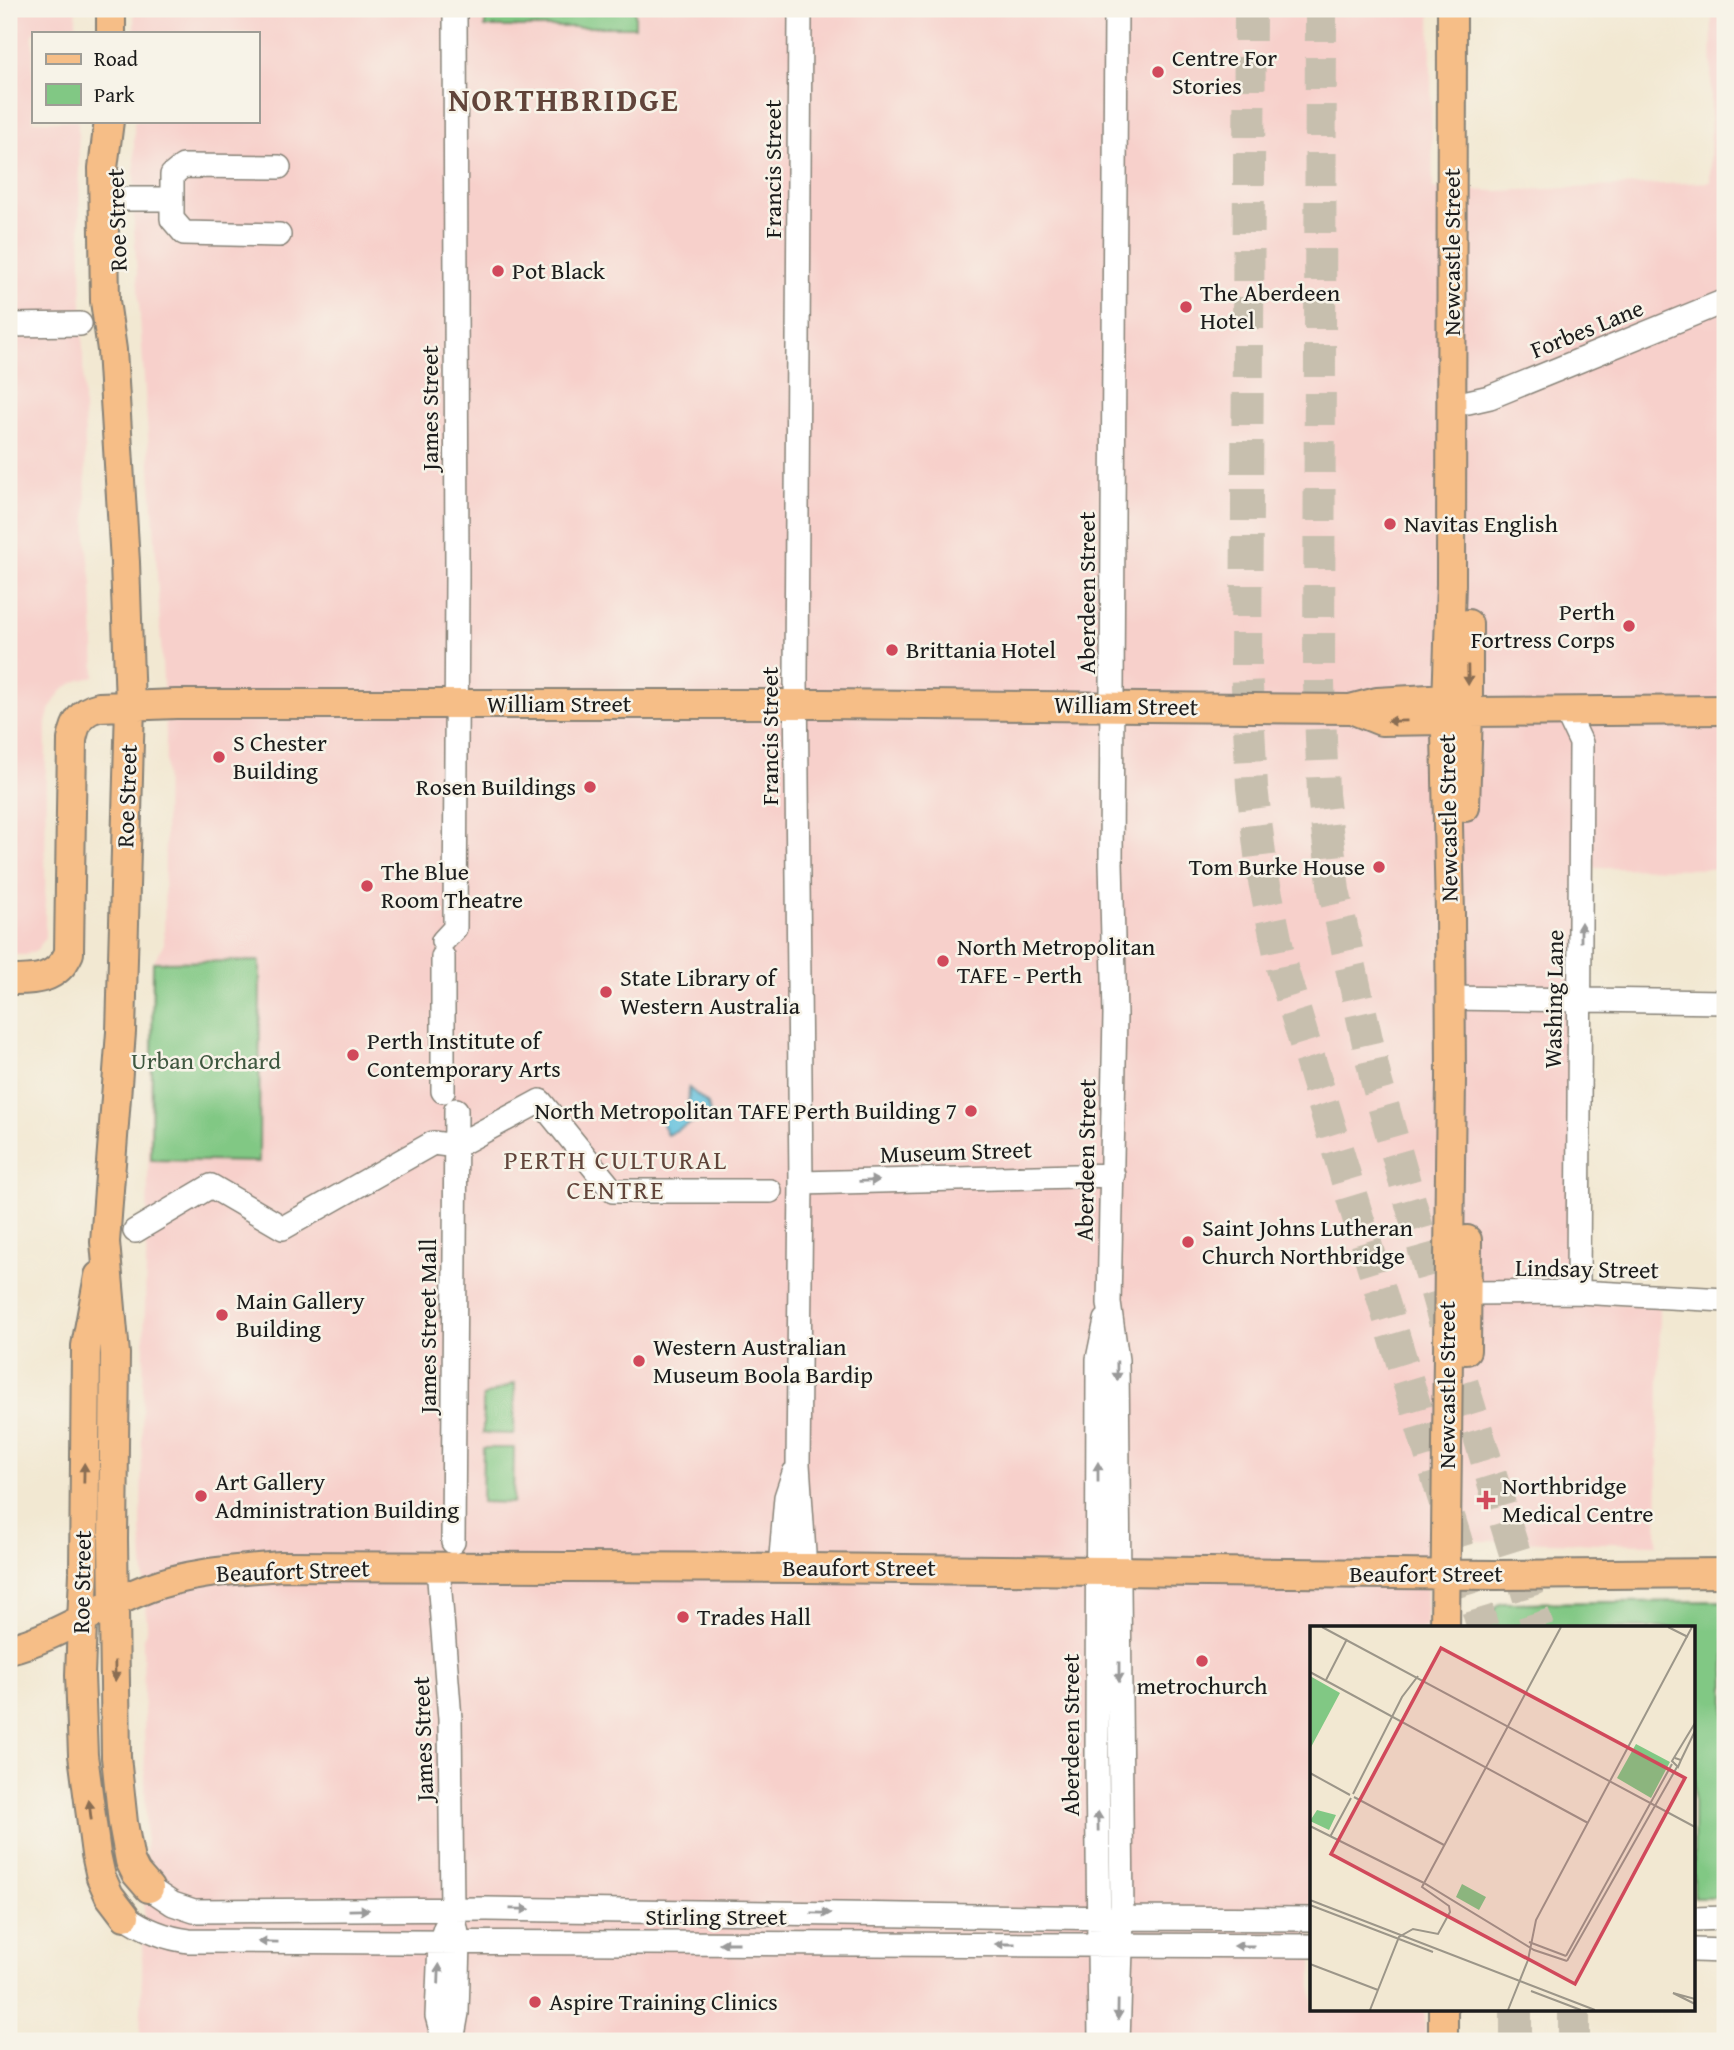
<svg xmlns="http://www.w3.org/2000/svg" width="1734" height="2050" font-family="'Gentium Book Plus',serif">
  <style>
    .built { fill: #f7d0cb }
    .green { fill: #81c884; stroke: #4e7250; stroke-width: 2 }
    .water { fill: #5fbfdd; stroke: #3e6e7c; stroke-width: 2 }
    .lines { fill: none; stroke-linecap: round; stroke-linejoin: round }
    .highway-tunnel { stroke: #c7bfae; stroke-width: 32; stroke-dasharray: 32 16; stroke-linecap: butt }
    .minor-casing { stroke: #878277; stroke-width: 26 }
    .major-casing { stroke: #878277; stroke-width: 32 }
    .minor { stroke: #fff; stroke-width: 23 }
    .major { stroke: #f6be87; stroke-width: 28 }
    .oneway { fill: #896d52 }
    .oneway2 { fill: #999 }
    .poi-dot { fill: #d1495b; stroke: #f7f3e8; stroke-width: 2.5 }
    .labels { text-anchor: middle; stroke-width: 5; stroke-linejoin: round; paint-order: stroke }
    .poi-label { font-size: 24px; fill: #1c1c1c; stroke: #f7f3e8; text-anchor: start }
    .street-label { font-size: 24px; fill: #1c1c1c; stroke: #f7f3e8 }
    .park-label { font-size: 24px; fill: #3f5840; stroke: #f7f3e8 }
    .neighbourhood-label { font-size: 26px; letter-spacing: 2px; fill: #61443a; stroke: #f7f3e8 }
    .district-label { font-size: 32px; font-weight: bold; letter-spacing: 2px; fill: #61443a; stroke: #f7f3e8 }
    .inset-road { fill: none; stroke: #9c9689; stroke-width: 2 }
    .view { fill: #d1495b; fill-opacity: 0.15; stroke: #d1495b; stroke-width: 3.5 }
    .inset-edge { fill: none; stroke: #1c1c1c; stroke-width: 3.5 }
  </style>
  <rect width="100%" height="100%" fill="#f7f3e8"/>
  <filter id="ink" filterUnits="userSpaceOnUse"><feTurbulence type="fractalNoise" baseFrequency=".0143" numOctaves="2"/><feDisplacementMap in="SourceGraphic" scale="14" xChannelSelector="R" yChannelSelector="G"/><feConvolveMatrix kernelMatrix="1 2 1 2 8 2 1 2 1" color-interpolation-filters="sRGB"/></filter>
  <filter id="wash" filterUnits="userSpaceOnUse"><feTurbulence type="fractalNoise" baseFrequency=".00686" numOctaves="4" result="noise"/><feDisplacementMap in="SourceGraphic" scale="28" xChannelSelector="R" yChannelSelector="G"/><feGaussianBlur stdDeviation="1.57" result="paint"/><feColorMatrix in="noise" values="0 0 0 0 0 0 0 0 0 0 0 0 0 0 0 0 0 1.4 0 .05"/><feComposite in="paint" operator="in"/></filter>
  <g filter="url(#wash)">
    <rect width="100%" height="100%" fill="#f2e8d2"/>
    <path class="built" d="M9,9h67v24h-43v88h45l9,421 5,43 3,92 -15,3 -14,7 -6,6 -10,15 -4,15 -1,215 -7,11 -12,6h-17z
      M134,9h1296l3,180 65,2 212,-9 2,-173h13v860l-143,-1 -4,435 82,1 -3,240 -230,-4v88h-115v382h113v31h-1285l6,-195 -3,-205 4,-15 -6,-97 1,-99 11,-468 11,-18 2,-209 -10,-180 -22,-326v-108h123v-88h-123z"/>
    <path class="green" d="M485,9h150v18h-150z
      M260,961l-1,201 -108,-2 2,-198z
      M515,1383l-1,51 -31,-1v-36z
      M483,1448h31l-1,55 -31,-1z
      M1725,1601v297h-31v-270h-205l4,-16 4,-7 5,-2z"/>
    <path class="water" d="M689,1088l19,16 2,10 -43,21 -5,-11v-12h26z"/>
  </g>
  <g filter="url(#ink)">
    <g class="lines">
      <path class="highway-tunnel" d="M1250,9l-4,657 6,121 10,84 20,97 201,660
        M1321,9l-2,674 4,111 11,97 42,189 75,266 87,282
        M1516,2010v31
        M1574,2010v31"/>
      <defs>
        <path id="minor" d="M800,9l-4,669 5,505 -3,281 7,104
          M1116,9l-5,853 4,153 -6,288 8,57 5,558 -4,123
          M118,199h54
          M279,235l-95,-2 -12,-14v-44l11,-9 96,1
          M9,325l71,-1
          M1468,402l22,-5 235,-96
          M1566,711l15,32 -3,549
          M443,941l12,-13 2,-352 -2,-567
          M1450,998l275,4
          M443,1091v-134
          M801,1183l312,-8
          M135,1231l76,-45 72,42 150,-85 23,3 84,-45 73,90h157
          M1452,1291l15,2 111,-1 147,8
          M453,1542l3,-432
          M438,1567l12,152 2,190 7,34 -2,70 -5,28
          M780,1568l6,-71 8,-24
          M149,1888l24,16 21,7 293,-2 635,9 190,1
          M125,1916c20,14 40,22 64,25l1123,5
          M1694,1919l31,-1
          M1694,1950l31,1
          M444,2041l-7,-25 3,-73 5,-15
          M1100,2041l-3,-285 1,-397 8,-39"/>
        <path id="major" d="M111,33v-24
          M109,121l-6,47 2,133 7,49 13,212 5,143 -9,327 -16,210 10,112 -2,185 3,218 7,66 7,38 6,12 13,15
          M1356,711l25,10 65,-1 22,-8 257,-2
          M1465,807l3,-95v-88
          M9,980c26,0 48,0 60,-27l3,-213c3,-17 9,-29 27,-33l77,-3h649l525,5 27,-7 70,-4 21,14
          M99,1276l-13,70 -2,226 -4,103 3,80 13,99 5,23 8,18 16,21
          M1466,1350l1,-110
          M1445,1628l6,-551 -1,-163 -4,-181 5,-149 1,-575
          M9,1649c49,-12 91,-43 139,-61 42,-16 88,-18 133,-22l524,2 690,7 230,-2
          M1443,2010v31"/>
      </defs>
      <use href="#minor" class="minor-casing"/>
      <use href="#major" class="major-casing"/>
      <use href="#minor" class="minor"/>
      <use href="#major" class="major"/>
    </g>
    <defs><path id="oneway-solid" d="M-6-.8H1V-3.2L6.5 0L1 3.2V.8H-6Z" transform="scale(1.75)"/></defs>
    <g class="oneway">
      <use href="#oneway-solid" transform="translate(1468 675) rotate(89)"/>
      <use href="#oneway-solid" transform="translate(1397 721) rotate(179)"/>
      <use href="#oneway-solid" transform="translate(84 1473) rotate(-89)"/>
      <use href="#oneway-solid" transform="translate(115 1671) rotate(89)"/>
      <use href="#oneway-solid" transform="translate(90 1810) rotate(-97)"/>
    </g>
    <g class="oneway2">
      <use href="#oneway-solid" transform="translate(1581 932) rotate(-90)"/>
      <use href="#oneway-solid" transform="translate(869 1181) rotate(-2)"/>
      <use href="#oneway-solid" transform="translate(1117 1371) rotate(89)"/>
      <use href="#oneway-solid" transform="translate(1098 1472) rotate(-90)"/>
      <use href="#oneway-solid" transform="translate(1119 1672) rotate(90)"/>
      <use href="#oneway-solid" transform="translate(1098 1821) rotate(-91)"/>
      <use href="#oneway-solid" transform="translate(520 1909) rotate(1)"/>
      <use href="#oneway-solid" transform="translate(359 1910) rotate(-1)"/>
      <use href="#oneway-solid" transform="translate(821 1913) rotate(1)"/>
      <use href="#oneway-solid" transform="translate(268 1942) rotate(-179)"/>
      <use href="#oneway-solid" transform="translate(729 1943) rotate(-180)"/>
      <use href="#oneway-solid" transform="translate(1005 1944) rotate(-180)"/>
      <use href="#oneway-solid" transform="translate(1244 1946) rotate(-180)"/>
      <use href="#oneway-solid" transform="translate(439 1974) rotate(-88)"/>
      <use href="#oneway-solid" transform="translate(1118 2010) rotate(91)"/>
    </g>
  </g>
  <g class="poi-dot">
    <circle cx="1158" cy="72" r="7"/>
    <circle cx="498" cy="271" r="7"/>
    <circle cx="1186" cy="307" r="7"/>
    <circle cx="1390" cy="524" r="7"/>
    <circle cx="1629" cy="626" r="7"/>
    <circle cx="892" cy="650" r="7"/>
    <circle cx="219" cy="757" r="7"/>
    <circle cx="590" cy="787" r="7"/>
    <circle cx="1379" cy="867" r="7"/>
    <circle cx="367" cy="886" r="7"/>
    <circle cx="943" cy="961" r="7"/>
    <circle cx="606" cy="992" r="7"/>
    <circle cx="353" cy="1055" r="7"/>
    <circle cx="971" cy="1111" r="7"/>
    <circle cx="1188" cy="1242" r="7"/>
    <circle cx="222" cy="1315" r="7"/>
    <circle cx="639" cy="1361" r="7"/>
    <circle cx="201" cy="1496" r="7"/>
    <path d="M1482.5 1489.5h7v7h7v7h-7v7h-7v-7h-7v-7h7z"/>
    <circle cx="683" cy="1617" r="7"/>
    <circle cx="1202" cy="1661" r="7"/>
    <circle cx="535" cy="2002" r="7"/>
  </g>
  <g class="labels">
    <g class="poi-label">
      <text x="1172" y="66">Centre For<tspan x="1172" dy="28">Stories</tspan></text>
      <text x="512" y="279">Pot Black</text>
      <text x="1200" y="301">The Aberdeen<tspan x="1200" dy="28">Hotel</tspan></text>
      <text x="1404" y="532">Navitas English</text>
      <text x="1615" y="620" text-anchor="end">Perth<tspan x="1615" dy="28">Fortress Corps</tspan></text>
      <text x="906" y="658">Brittania Hotel</text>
      <text x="233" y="751">S Chester<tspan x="233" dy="28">Building</tspan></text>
      <text x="576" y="795" text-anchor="end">Rosen Buildings</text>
      <text x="1365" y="875" text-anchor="end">Tom Burke House</text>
      <text x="381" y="880">The Blue<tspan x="381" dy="28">Room Theatre</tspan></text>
      <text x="957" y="955">North Metropolitan<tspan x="957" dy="28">TAFE - Perth</tspan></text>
      <text x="620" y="986">State Library of<tspan x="620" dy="28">Western Australia</tspan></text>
      <text x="367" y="1049">Perth Institute of<tspan x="367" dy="28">Contemporary Arts</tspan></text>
      <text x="957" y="1119" text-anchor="end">North Metropolitan TAFE Perth Building 7</text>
      <text x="1202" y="1236">Saint Johns Lutheran<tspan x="1202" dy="28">Church Northbridge</tspan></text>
      <text x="236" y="1309">Main Gallery<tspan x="236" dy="28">Building</tspan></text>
      <text x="653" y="1355">Western Australian<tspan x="653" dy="28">Museum Boola Bardip</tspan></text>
      <text x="215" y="1490">Art Gallery<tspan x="215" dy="28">Administration Building</tspan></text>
      <text x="1502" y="1494">Northbridge<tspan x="1502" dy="28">Medical Centre</tspan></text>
      <text x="697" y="1625">Trades Hall</text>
      <text x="1202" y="1694" text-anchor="middle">metrochurch</text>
      <text x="549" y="2010">Aspire Training Clinics</text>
    </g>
    <g class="street-label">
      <text transform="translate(773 169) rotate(-90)" y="8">Francis Street</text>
      <text transform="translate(117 220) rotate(-92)" y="8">Roe Street</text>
      <text transform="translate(1452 252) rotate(-90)" y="8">Newcastle Street</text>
      <text transform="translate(1587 329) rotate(-22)" y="8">Forbes Lane</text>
      <text transform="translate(430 408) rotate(-90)" y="8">James Street</text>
      <text transform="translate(1087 593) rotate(-90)" y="8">Aberdeen Street</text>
      <text x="559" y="712">William Street</text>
      <text transform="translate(1126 706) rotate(1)" y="8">William Street</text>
      <text transform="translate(770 736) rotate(-90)" y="8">Francis Street</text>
      <text transform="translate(127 796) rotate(-88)" y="8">Roe Street</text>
      <text transform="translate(1448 818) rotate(-91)" y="8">Newcastle Street</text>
      <text transform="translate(1554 999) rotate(-89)" y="8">Washing Lane</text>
      <text transform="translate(956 1152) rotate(-2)" y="8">Museum Street</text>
      <text transform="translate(1086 1160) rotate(-89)" y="8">Aberdeen Street</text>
      <text transform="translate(1587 1269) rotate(1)" y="8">Lindsay Street</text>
      <text transform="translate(428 1326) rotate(-90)" y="8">James Street Mall</text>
      <text transform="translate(1447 1385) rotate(-90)" y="8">Newcastle Street</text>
      <text x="859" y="1576">Beaufort Street</text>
      <text transform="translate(293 1571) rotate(-2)" y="8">Beaufort Street</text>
      <text x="1426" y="1582">Beaufort Street</text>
      <text transform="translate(82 1582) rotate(-89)" y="8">Roe Street</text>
      <text transform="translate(1071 1735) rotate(-90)" y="8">Aberdeen Street</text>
      <text transform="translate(423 1739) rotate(-92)" y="8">James Street</text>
      <text x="716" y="1925">Stirling Street</text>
    </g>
    <g class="park-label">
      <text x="206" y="1069">Urban Orchard</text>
    </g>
    <g class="neighbourhood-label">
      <text x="616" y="1169">PERTH CULTURAL<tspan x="616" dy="30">CENTRE</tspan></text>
    </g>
    <g class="district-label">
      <text x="564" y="111">NORTHBRIDGE</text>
    </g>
  </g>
  <g transform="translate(1310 1626)">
    <rect width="385" height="385" fill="#f2e8d2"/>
    <path d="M0,50l30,17 -30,56zM326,118l34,18 -19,36 -34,-20zM7,184l19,5 -7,15 -19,-9zM152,258l24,13 -7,13 -23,-13z" fill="#81c884"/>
    <path class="inset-road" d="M12,1l373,200M358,1l20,10M0,46l278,151M16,54l21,-41M365,132l6,2 -3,7 -6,-6 23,-38M371,134l14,-29M0,147l40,22M43,168l49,-97 16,-21M44,171l90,48M0,200l114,57 110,67 33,11M20,211l21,-39M0,274l285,110M0,279l123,47M219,316l37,14M256,330l106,-192M257,335l110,-194M0,338l68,26M221,365l50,19M385,373l-22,-6 22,11M60,384l29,-73 14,-8 25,5 12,-22 -1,-6 -27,-19 139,-260M198,384l20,-50 8,-40 156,-293"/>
    <path class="view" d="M131,22l244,130 -110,206 -244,-130z"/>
    <rect width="385" height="385" class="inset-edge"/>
  </g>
  <rect width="1734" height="2050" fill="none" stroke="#f7f3e8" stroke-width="35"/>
  <rect x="32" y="32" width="228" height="91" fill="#f7f3e8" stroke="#9f9d96" stroke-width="2"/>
  <rect x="46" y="54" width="35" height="10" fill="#f6be87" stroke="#9f9d96" stroke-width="2"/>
  <text x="94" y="66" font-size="21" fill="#1c1c1c">Road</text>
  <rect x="46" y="84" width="35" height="21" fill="#81c884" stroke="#9f9d96" stroke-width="2"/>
  <text x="94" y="102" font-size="21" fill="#1c1c1c">Park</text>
</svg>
